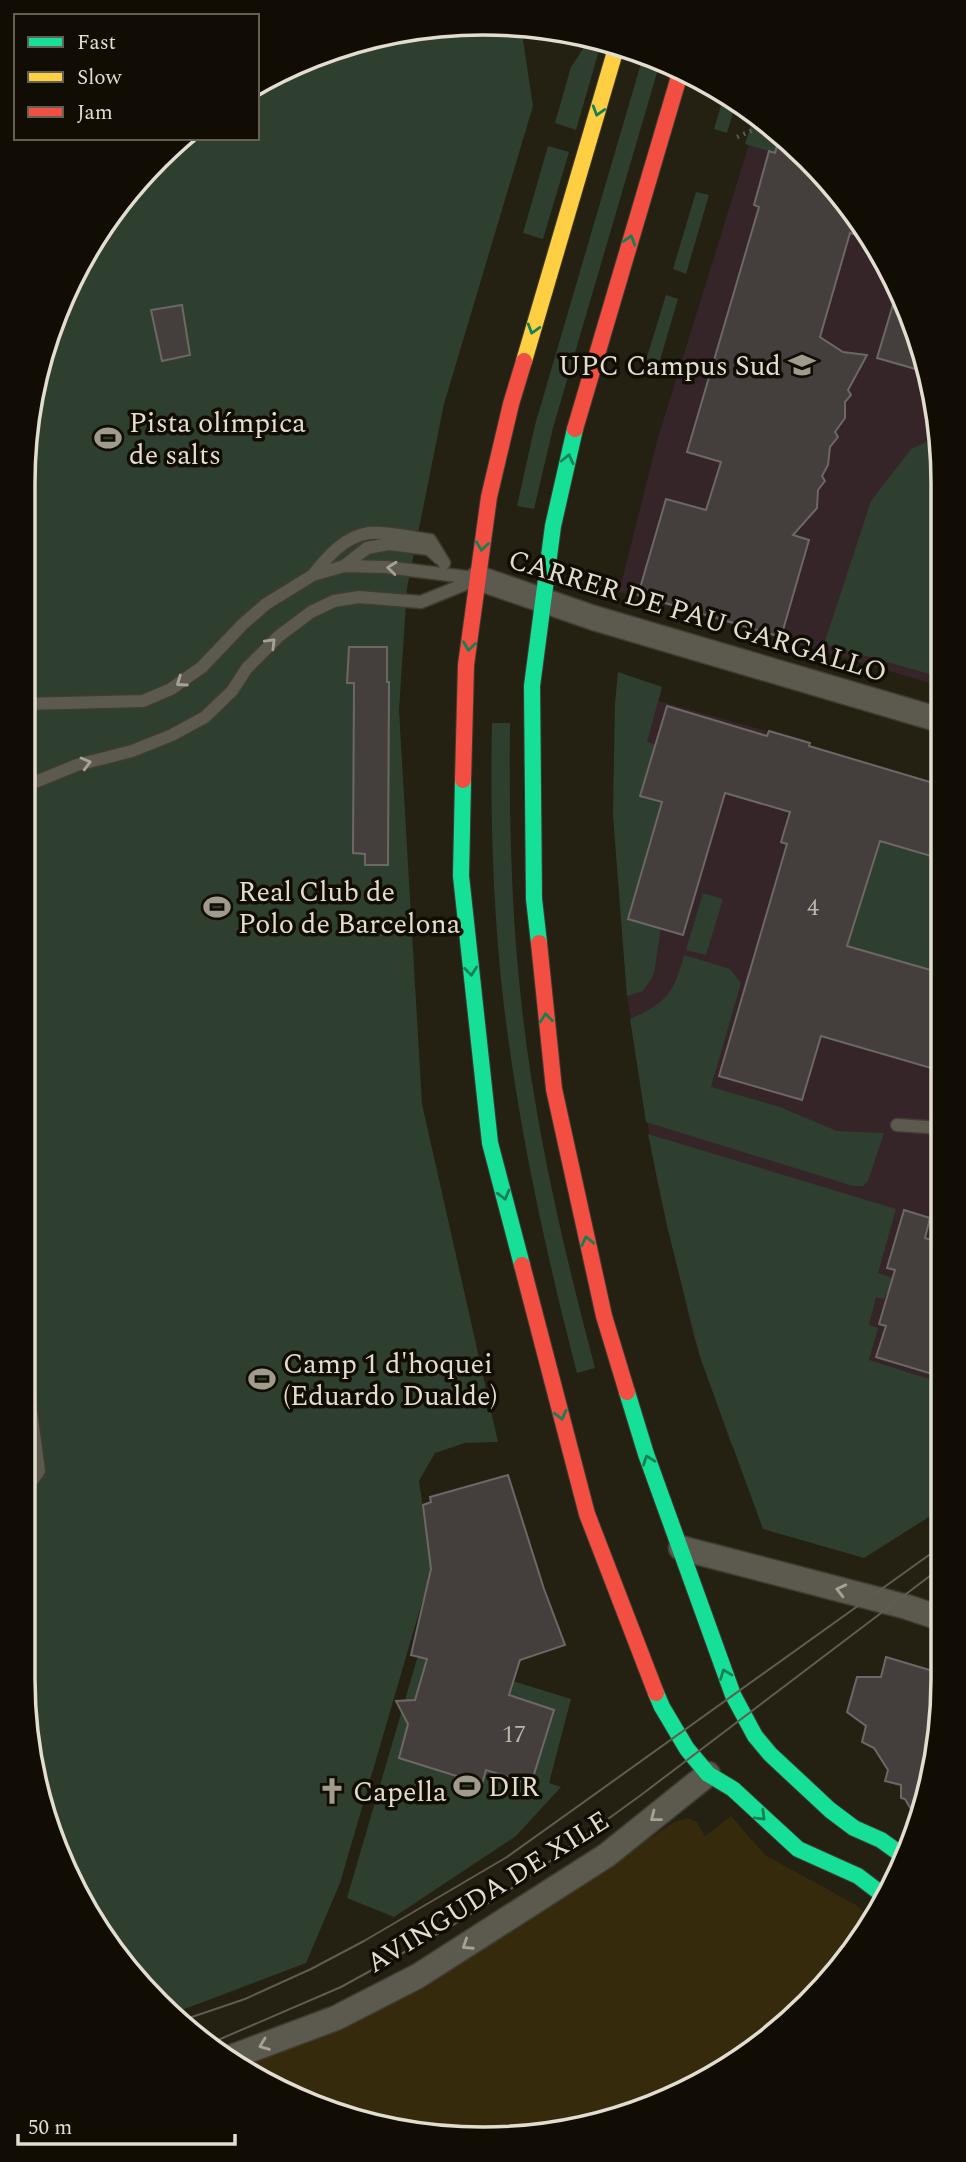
<svg xmlns="http://www.w3.org/2000/svg" width="966" height="2162" font-family="Spectral,serif">
  <style>
    .built { fill: #352a0c }
    .education { fill: #352428 }
    .green { fill: #2e3f2f }
    .building { fill: #443f3d; stroke: #6d6766; stroke-width: 2 }
    .lines { fill: none; stroke-linecap: round; stroke-linejoin: round }
    .lane-casing { stroke: #403c32; stroke-width: 15 }
    .street-casing { stroke: #403c32; stroke-width: 27 }
    .fast-casing { stroke: #403c32; stroke-width: 18 }
    .slow-casing { stroke: #403c32; stroke-width: 18 }
    .jam-casing { stroke: #403c32; stroke-width: 18 }
    .path { stroke: #5c5950; stroke-width: 4.5; stroke-dasharray: 2 5; stroke-linecap: butt }
    .lane { stroke: #5c594f; stroke-width: 12 }
    .street { stroke: #5c594f; stroke-width: 24 }
    .fast { stroke: #16e098; stroke-width: 16 }
    .slow { stroke: #ffcf43; stroke-width: 16 }
    .jam { stroke: #f24e42; stroke-width: 16 }
    .tram { stroke: #605c52; stroke-width: 2 }
    .oneway { stroke: #148155 }
    .oneway2 { stroke: #a6a295 }
    .labels { text-anchor: middle; stroke-width: 7; stroke-linejoin: round; paint-order: stroke }
    .number-label { font-size: 24px; fill: #bab6aa }
    .poi-label { font-size: 28px; fill: #e2ddce; stroke: #110d04; text-anchor: start }
    .street-label { font-size: 28px; fill: #e2ddce; stroke: #110d04 }
    .rim { fill: none; stroke: #e2ddce; stroke-width: 3.5 }
  </style>
  <rect width="100%" height="100%" fill="#242012"/>
  <path class="built" d="M731,1816l34,39 91,50 14,12 -41,66 -116,95 -141,52 -89,9 -89,-9 -141,-52 -13,-11 81,-30 91,-45 99,-60 163,-110 14,-4 9,4 8,14z"/>
  <path class="education" d="M758,115l90,88 60,104 31,116 1,263 -321,-94 38,-151z
    M618,672l44,15 -3,14 151,42v3l130,39 3,723 -79,50 -133,-113 -38,-110 -36,-154 -30,-185 -14,-181 2,-111z"/>
  <path class="green" d="M483,23l38,4 12,79 -89,298 -37,184 -8,122 23,394 76,338 -33,1 -30,10 -16,28 13,87 -92,315 -34,80 -132,50 -37,-31 -53,-73 -37,-82 -24,-148v-1196l9,-89 26,-87 42,-79 57,-70 24,-20h76v-54l50,-26 86,-26z
    M591,37l11,3 -26,90 -21,-7 16,-56z
    M644,53l17,6 -108,369 -19,81 -17,-3 18,-81z
    M724,95l12,7 -9,31 -13,-4z
    M755,113l8,5 17,17 -5,18 -30,-9z
    M548,146l21,6 -26,87 -20,-6z
    M696,192l13,3 -23,79 -13,-5z
    M666,295l12,4 -23,78 -13,-4z
    M926,442l13,6 1,229 -116,-33 47,-143 40,-52z
    M618,672l44,15 -15,55 11,3 -15,53 27,8 -7,107 -8,55 -3,10 -9,13 -16,5 -14,-181 2,-111z
    M492,723h18c-1,92 1,184 11,276 13,124 42,248 74,369l-18,5c-32,-123 -59,-248 -74,-375 -10,-91 -13,-183 -11,-275z
    M880,841l61,18v114l-94,-27z
    M703,893l20,6 -17,56 -20,-5z
    M684,955l46,14 11,14 -30,104 69,20 57,24 47,2 -16,48 -5,5h-10l-207,-64 -16,-103c36,-16 44,-26 54,-64z
    M648,1134l248,75 -18,64 17,6 -5,16 -4,-1 -2,5 -8,-2 -7,28 9,3 -9,32 73,23 1,125 -79,50 -101,-29 -63,-172 -33,-131z
    M419,1652l152,47 -22,84 12,4 -45,49 -122,81 -47,-19z"/>
  <path class="building" d="M780,135l68,68 21,36 -19,-6 -30,104 23,15 24,3 -19,35 3,5 -6,7v16l-10,14 3,5 -8,10 -2,18 -6,11 3,5 -7,9 -1,18 -24,27 16,5 -28,97 -143,-42 28,-96 40,11 15,-48 -34,-10 72,-245 -5,-2 15,-54 6,2z
    M898,288l10,18 18,66 -49,-14z
    M182,305l8,50 -28,6 -11,-51z
    M349,647h38v35h2l-1,183h-23v-11l-12,-1 1,-170h-7z
    M667,706l100,30 2,-5 41,12 -1,3 131,39 1,74 -61,-18 -33,105 94,27v98l-120,-35 -19,64 -83,-24 68,-232 -6,-2 9,-30 -65,-19 -42,142 -55,-16 34,-117 -22,-6z
    M904,1210l26,8 -5,20 17,5v134l-66,-20 10,-31 -7,-2 16,-54 -8,-2z
    M508,1475l36,114 21,56 -45,15 -11,35 45,15 -23,74 -45,-14 -4,14 -83,-26 9,-34 -12,-23 19,-1 12,-41 -16,-4 20,-86 -8,-64 8,-3 -1,-5z
    M886,1657l57,17 -9,94 -16,53 -13,-22 -4,-1v-13l-16,-4 3,-11 -14,-22 -12,-6 4,-16 -19,-14 10,-35h24z"/>
  <g class="lines">
    <defs>
      <path id="lane" d="M344,566l23,-18 22,-4 40,5 10,9
        M313,575c14,-18 32,-39 56,-42 19,-2 42,5 61,7l14,23
        M23,704l120,-3 28,-12 31,-22 41,-43 23,-20 47,-29 31,-9 42,1 88,11
        M23,787l54,-22 55,-14 40,-16 33,-18 27,-26 15,-23 32,-32 32,-24 23,-11 25,-4 62,5 54,-22
        M897,1125l44,3
        M23,1493l16,-22 -16,-122"/>
      <path id="street" d="M478,578l116,40 346,102
        M681,1548l226,59 36,12
        M229,2058l107,-40 82,-42 189,-121 101,-81"/>
      <path id="fast" d="M463,780l-2,96 29,267 32,122
        M539,943l-5,-44 -2,-213 21,-160 22,-97
        M627,1392l19,62 87,241 22,41 15,18 60,56 24,18 27,12 25,18
        M656,1693l6,14 25,42 21,25 25,15 65,60 60,27 25,19"/>
      <path id="slow" d="M524,361l93,-316"/>
      <path id="jam" d="M575,429l106,-359
        M463,780l3,-115 23,-168 22,-93 13,-43
        M539,943l15,146 50,227 23,76
        M522,1265l65,249 69,179"/>
    </defs>
    <use href="#lane" class="lane-casing"/>
    <use href="#street" class="street-casing"/>
    <use href="#fast" class="fast-casing"/>
    <use href="#slow" class="slow-casing"/>
    <use href="#jam" class="jam-casing"/>
    <path class="path" d="M737,137l32,-14"/>
    <use href="#lane" class="lane"/>
    <use href="#street" class="street"/>
    <use href="#fast" class="fast"/>
    <use href="#slow" class="slow"/>
    <use href="#jam" class="jam"/>
    <path class="tram" d="M183,2020l62,-21 66,-30 53,-28 143,-84 436,-312
      M211,2043l130,-56 109,-60 70,-44 121,-88 302,-229"/>
  </g>
  <defs><path id="oneway-chevron" d="M-2-3.5L2.5 0L-2 3.5" fill="none" stroke-width="1.6" stroke-linecap="round" stroke-linejoin="round" transform="scale(1.75)"/></defs>
  <g class="oneway">
    <use href="#oneway-chevron" transform="translate(598 111) rotate(107)"/>
    <use href="#oneway-chevron" transform="translate(630 240) rotate(-73)"/>
    <use href="#oneway-chevron" transform="translate(533 329) rotate(107)"/>
    <use href="#oneway-chevron" transform="translate(568 459) rotate(-77)"/>
    <use href="#oneway-chevron" transform="translate(482 546) rotate(98)"/>
    <use href="#oneway-chevron" transform="translate(469 646) rotate(98)"/>
    <use href="#oneway-chevron" transform="translate(471 971) rotate(84)"/>
    <use href="#oneway-chevron" transform="translate(546 1018) rotate(-96)"/>
    <use href="#oneway-chevron" transform="translate(504 1195) rotate(75)"/>
    <use href="#oneway-chevron" transform="translate(587 1241) rotate(-102)"/>
    <use href="#oneway-chevron" transform="translate(561 1415) rotate(76)"/>
    <use href="#oneway-chevron" transform="translate(648 1460) rotate(-110)"/>
    <use href="#oneway-chevron" transform="translate(725 1674) rotate(-111)"/>
    <use href="#oneway-chevron" transform="translate(761 1816) rotate(45)"/>
  </g>
  <g class="oneway2">
    <use href="#oneway-chevron" transform="translate(392 568) rotate(-174)"/>
    <use href="#oneway-chevron" transform="translate(271 643) rotate(-45)"/>
    <use href="#oneway-chevron" transform="translate(181 682) rotate(145)"/>
    <use href="#oneway-chevron" transform="translate(86 763) rotate(-15)"/>
    <use href="#oneway-chevron" transform="translate(841 1590) rotate(-166)"/>
    <use href="#oneway-chevron" transform="translate(655 1817) rotate(142)"/>
    <use href="#oneway-chevron" transform="translate(467 1945) rotate(147)"/>
    <use href="#oneway-chevron" transform="translate(264 2045) rotate(159)"/>
  </g>
  <defs>
    <symbol id="university-bare" viewBox="-9 -9 18 18"><path d="M0-5L7-2L0 1L-7-2ZM-4 1L0 2.5L4 1V4Q0 6-4 4Z" fill="#a09b8c" stroke="#110d04" stroke-width="2.5" paint-order="stroke"/></symbol>
    <symbol id="stadium-bare" viewBox="-9 -9 18 18"><path d="M0-5a6.5 5 0 1 0 0 10a6.5 5 0 1 0 0-10ZM-3.5-1.8h7v3.6h-7Z" fill="#a09b8c" stroke="#110d04" stroke-width="2.5" paint-order="stroke"/></symbol>
    <symbol id="church-bare" viewBox="-9 -9 18 18"><path d="M-1.2-6h2.4v3.5h3.3v2.4h-3.3V6h-2.4V-.1h-3.3v-2.4h3.3Z" fill="#a09b8c" stroke="#110d04" stroke-width="2.5" paint-order="stroke"/></symbol>
  </defs>
  <g fill-rule="evenodd">
    <use href="#university-bare" x="783" y="346" width="38" height="38"/>
    <use href="#stadium-bare" x="89" y="419" width="38" height="38"/>
    <use href="#stadium-bare" x="198" y="888" width="38" height="38"/>
    <use href="#stadium-bare" x="243" y="1360" width="38" height="38"/>
    <use href="#stadium-bare" x="448" y="1767" width="38" height="38"/>
    <use href="#church-bare" x="313" y="1772" width="38" height="38"/>
  </g>
  <g class="labels">
    <g class="number-label">
      <text x="813" y="915">4</text>
      <text x="514" y="1742">17</text>
    </g>
    <g class="poi-label">
      <text x="781" y="375" text-anchor="end">UPC Campus Sud</text>
      <text x="129" y="432">Pista olímpica<tspan x="129" dy="32">de salts</tspan></text>
      <text x="238" y="901">Real Club de<tspan x="238" dy="32">Polo de Barcelona</tspan></text>
      <text x="283" y="1373">Camp 1 d'hoquei<tspan x="283" dy="32">(Eduardo Dualde)</tspan></text>
      <text x="488" y="1796">DIR</text>
      <text x="353" y="1801">Capella</text>
    </g>
    <g class="street-label">
      <text transform="translate(698 615) rotate(17)" y="10">CARRER DE PAU GARGALLO</text>
      <text transform="translate(487 1891) rotate(-32)" y="10">AVINGUDA DE XILE</text>
    </g>
  </g>
  <path d="M0 0H966V2162H0ZM483 35H483A448 448 0 0 1 931 483V1679A448 448 0 0 1 483 2127H483A448 448 0 0 1 35 1679V483A448 448 0 0 1 483 35Z" fill="#110d04" fill-rule="evenodd"/>
  <path class="rim" d="M483 35H483A448 448 0 0 1 931 483V1679A448 448 0 0 1 483 2127H483A448 448 0 0 1 35 1679V483A448 448 0 0 1 483 35Z"/>
  <rect x="14" y="14" width="245" height="126" fill="#110d04" stroke="#656055" stroke-width="2"/>
  <rect x="28" y="37" width="35" height="10" fill="#16e098" stroke="#656055" stroke-width="2"/>
  <text x="77" y="49" font-size="21" fill="#e2ddce">Fast</text>
  <rect x="28" y="72" width="35" height="10" fill="#ffcf43" stroke="#656055" stroke-width="2"/>
  <text x="77" y="84" font-size="21" fill="#e2ddce">Slow</text>
  <rect x="28" y="107" width="35" height="10" fill="#f24e42" stroke="#656055" stroke-width="2"/>
  <text x="77" y="119" font-size="21" fill="#e2ddce">Jam</text>
  <path d="M18 2134v10h217v-10" fill="none" stroke="#e2ddce" stroke-width="3.5"/>
  <text x="28" y="2134" font-size="21" fill="#e2ddce" stroke="#110d04" stroke-width="5" paint-order="stroke">50 m</text>
</svg>
